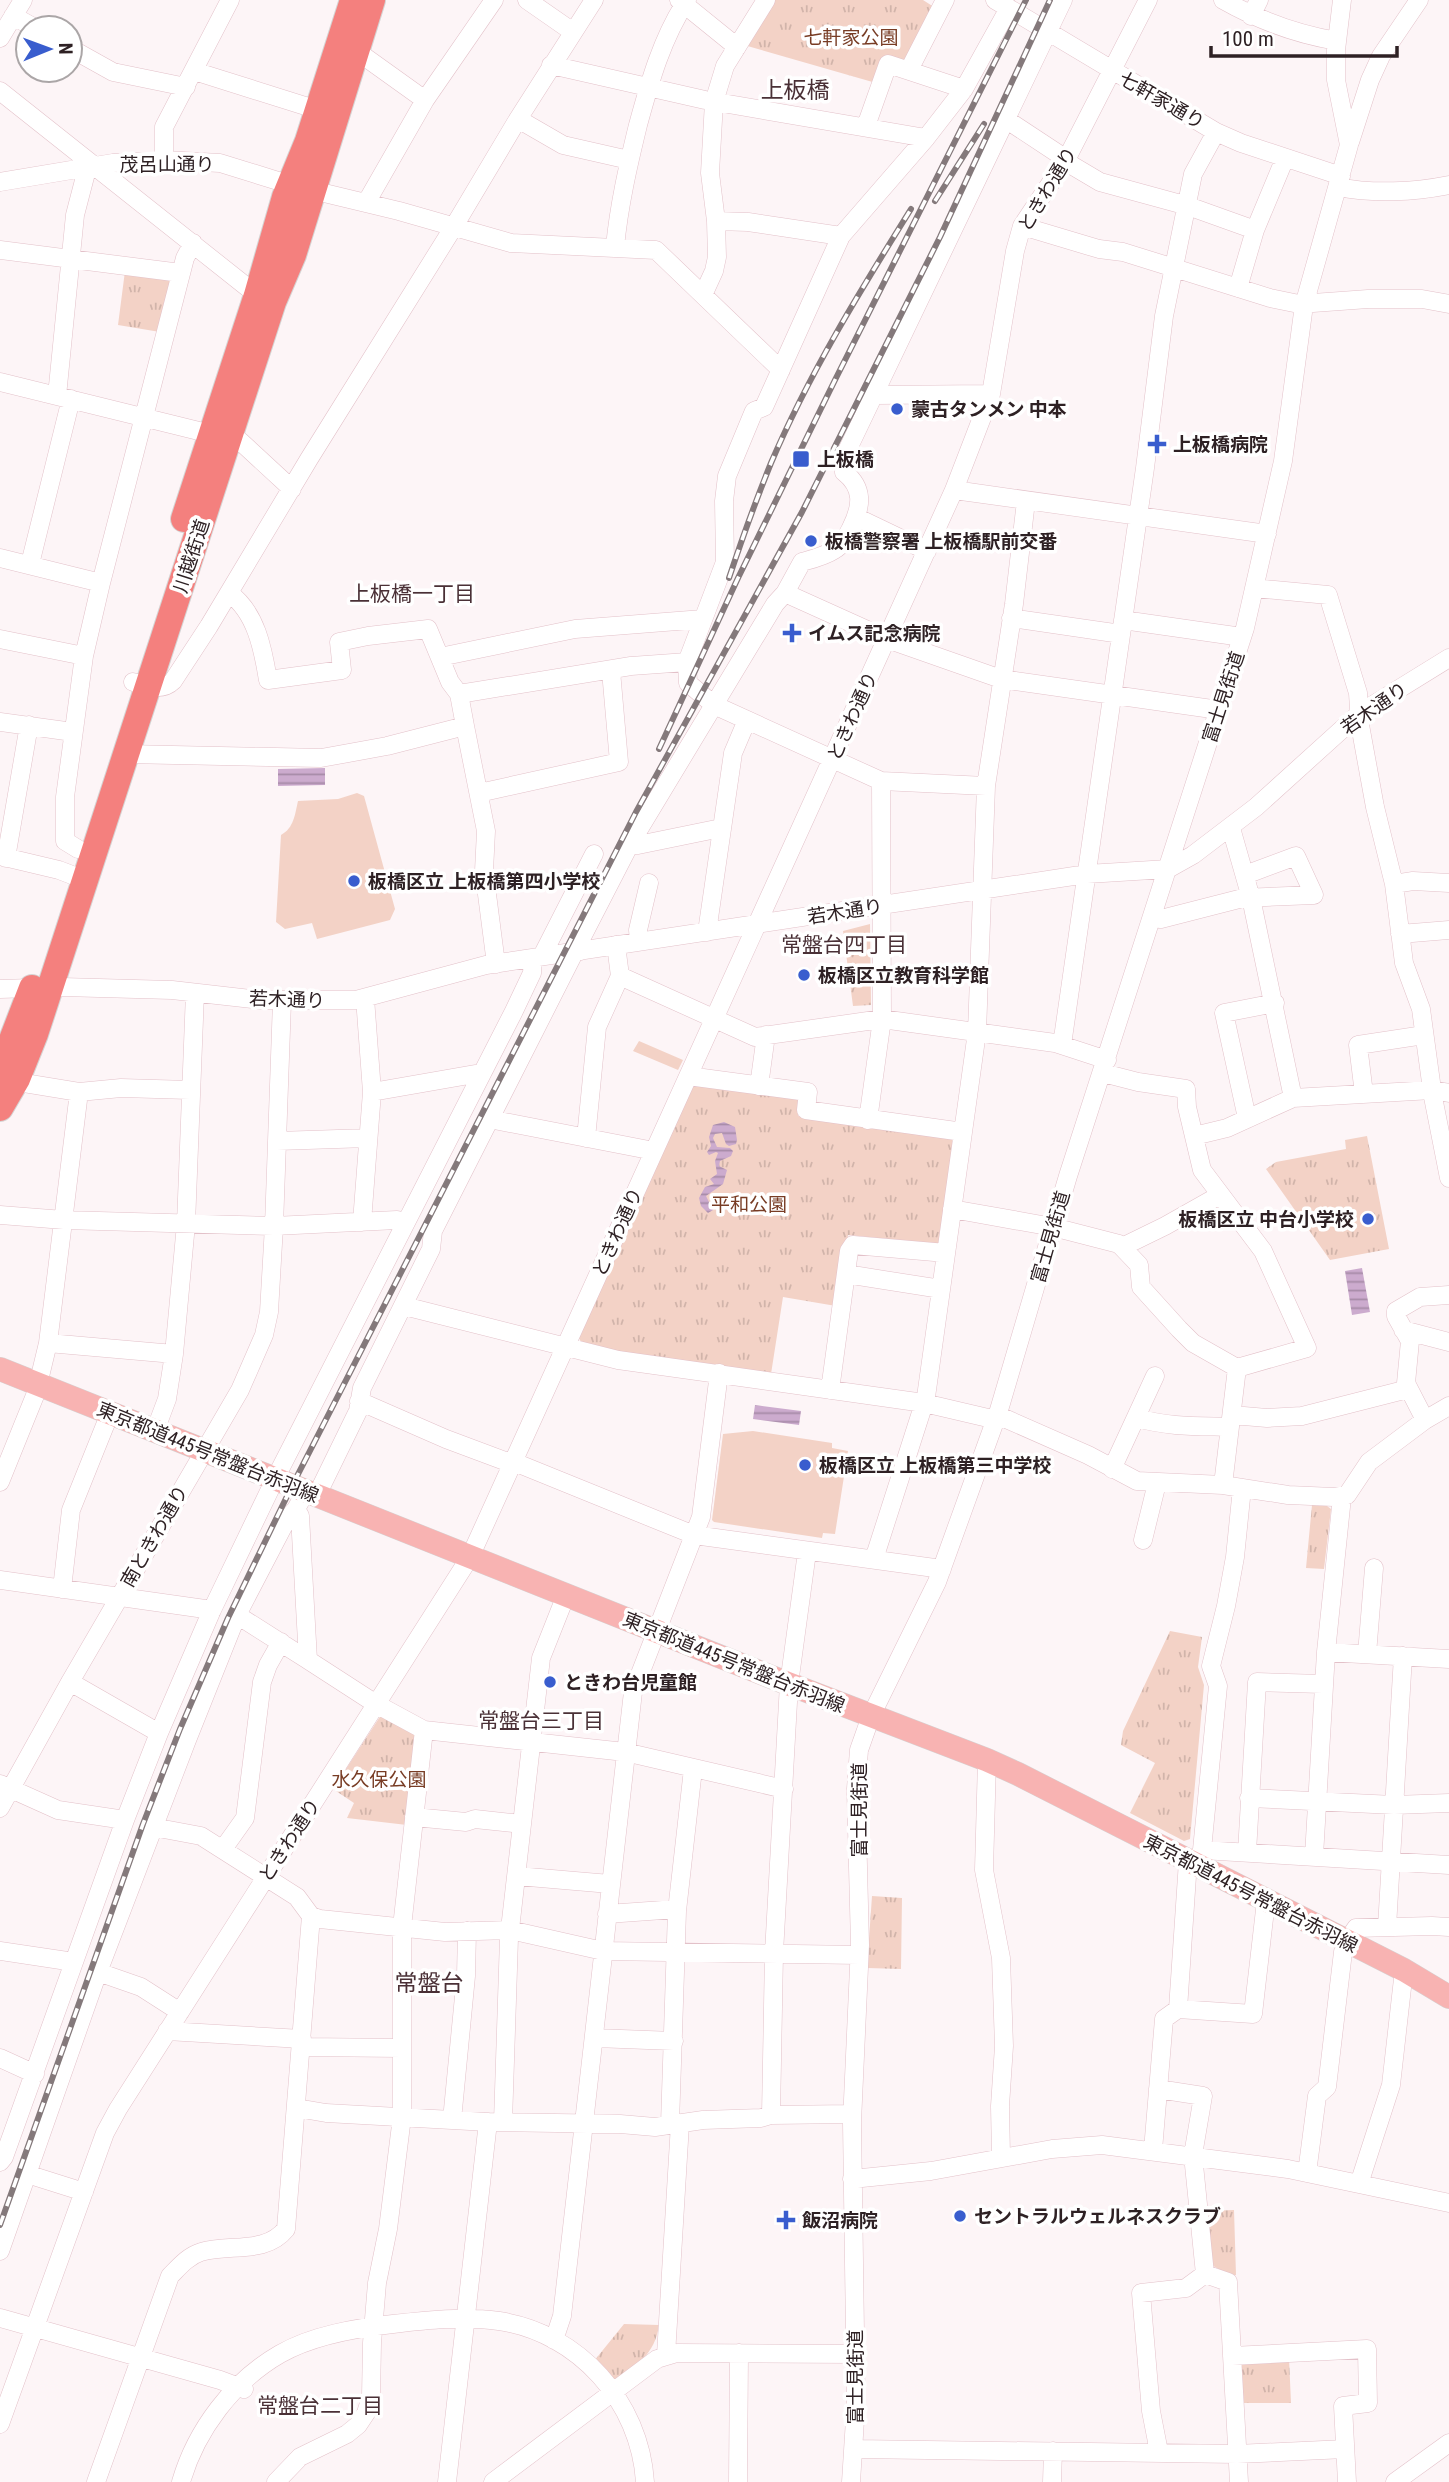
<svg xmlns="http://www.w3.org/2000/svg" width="1449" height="2482" font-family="'Roboto Condensed','Noto Sans JP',sans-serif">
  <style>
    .grass { fill: #f3d2c6 }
    .park { fill: url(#park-tufts) }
    .water { fill: url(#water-rules) }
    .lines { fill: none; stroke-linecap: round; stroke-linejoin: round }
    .minor-casing { stroke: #e3c1c9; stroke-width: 19 }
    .major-casing { stroke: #d5d3d3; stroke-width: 24 }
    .highway-casing { stroke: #d5d3d3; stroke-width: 28 }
    .minor { stroke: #fff; stroke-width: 18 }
    .major { stroke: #f8b3b2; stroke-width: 23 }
    .highway { stroke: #f4807e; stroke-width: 26 }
    .rail-casing { stroke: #84797b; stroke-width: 6 }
    .rail { stroke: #fff; stroke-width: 3.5; stroke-dasharray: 10; stroke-linecap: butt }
    .poi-dot { fill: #395dce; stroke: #fff; stroke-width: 2.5 }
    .labels { text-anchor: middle; stroke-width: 7; stroke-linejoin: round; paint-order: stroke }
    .park-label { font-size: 19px; fill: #783c24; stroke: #fff }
    .street-label { font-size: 19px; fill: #2e2124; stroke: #fff }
    .poi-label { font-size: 19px; font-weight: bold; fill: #2e2124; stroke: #fff; text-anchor: start }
    .neighbourhood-label { font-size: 21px; fill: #4a3036; stroke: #fff }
    .quarter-label { font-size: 23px; fill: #4a3036; stroke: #fff }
  </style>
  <defs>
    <pattern id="park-tufts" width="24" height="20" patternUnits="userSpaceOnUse" patternTransform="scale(1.75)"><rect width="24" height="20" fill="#f3d2c6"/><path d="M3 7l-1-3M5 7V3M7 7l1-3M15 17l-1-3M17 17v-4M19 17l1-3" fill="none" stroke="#d1b4aa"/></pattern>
    <pattern id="water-rules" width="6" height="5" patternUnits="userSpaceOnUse" patternTransform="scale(1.75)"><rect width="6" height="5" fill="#ccabce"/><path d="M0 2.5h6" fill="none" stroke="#a68ba7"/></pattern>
  </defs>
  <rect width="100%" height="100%" fill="#fdf5f7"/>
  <path class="grass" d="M357,793l7,3 31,113 -5,11 -73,19 -5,-16 -27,6 -9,-7 5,-87c13,-7 14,-21 17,-34l40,-2z
    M639,1041l44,19 -5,10 -45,-19z
    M753,1431l79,12v5l16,3 -13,83 -12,-1 -1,5 -108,-16 -2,-2 11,-86z"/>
  <path class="park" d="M773,0h150l14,9 -29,58 -32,16 -132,-38z
    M125,271l48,7 -13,54 -42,-7z
    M870,924l1,81 -18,1 -10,-75z
    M698,1085l100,11 2,4 -2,16 152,21 5,6 -14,97 -3,4 -90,-9 -12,71 -53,-9 -12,77 -153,-21 -36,-9 -3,-6 113,-251z
    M1367,1136l22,113 -59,11 -64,-91 10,-7 70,-13 -1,-9z
    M1312,1505l15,1 4,3 -7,60 -18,-1z
    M1170,1631l32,6 -4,30 6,18 -14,154 -6,2 -54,-28 25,-50 -34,-18 2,-14z
    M383,1712l32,21 2,5 -10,87 -60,-7 7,-15 -21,-14z
    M872,1896l30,2 -1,71 -34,-1z
    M1234,2210l2,65 -6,1 -20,-12 -3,-53z
    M624,2324l35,1c-4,30 -23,40 -44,58l-21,-22z
    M1289,2358l2,45h-51l1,-43z"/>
  <path class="water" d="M325,768v17l-47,1v-17z
    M724,1122l11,5 2,13 -1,4 -7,2 -3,-2 -4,-11 -7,1 -2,4 4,9 13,1 3,3 -2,5 -11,5 -1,5 8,4 -4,14 -17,12 7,14 -5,3 -7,-7 -2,-8 6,-11 9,-3 -4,-5 7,-5 -2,-13 3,-8 -2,-1 -7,3 -2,-3 4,-6 -2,-9 4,-12z
    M1362,1268l8,44 -18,3 -7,-44z
    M755,1405l46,6 -2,14 -46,-6z"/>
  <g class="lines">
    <defs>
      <path id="minor" d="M527,0l46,32
        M679,0l58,47
        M995,0l221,132 25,11 100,33
        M1223,0c37,21 72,34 114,41
        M13,16l22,12
        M1251,16l8,-16
        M0,38l23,-38
        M70,48l43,24 73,15
        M355,53l10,4 60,43
        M551,65l154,35 221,38
        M909,70l36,-70
        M194,71l124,39
        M0,91l257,204 7,3
        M518,119l45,26 66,15
        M1007,120l50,33 16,13 27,16 88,24 67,24
        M866,126l22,-62 76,25
        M1350,142l20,-62 11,-24 38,-56
        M164,160v-33l66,-127
        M0,182l113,-19 51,-3 56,3 71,22 108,26 112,32 145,7 125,120
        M1338,187c35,7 76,5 111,-2
        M366,203l59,-103 69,-100
        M716,221l32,1 93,14
        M1022,226l77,23 24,3 147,46 29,6 69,-5h54l27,5
        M615,247c4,-42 13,-81 23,-122 12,-44 24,-87 49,-125
        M0,250l181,23
        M1238,288l17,-58 30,-72
        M703,295l11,-24 3,-14 -1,-36 -6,-48 4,-71 11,-36 41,-66
        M0,382l211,52
        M875,395l116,-1
        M57,396l18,-181 12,-46
        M230,436l10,5 52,48
        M954,490l313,44
        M856,517l71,34
        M0,558l101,25
        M30,564l41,-165
        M1254,588l74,7 30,98 2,32 15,82 19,77 10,79 17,46 12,88 16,81
        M229,593c27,19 34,56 39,87l74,-10 -3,-28 29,-6 60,-7 22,53 9,12 6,32 21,105 -2,40 12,93
        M785,593l102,46 114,40 218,31
        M1011,618l110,16
        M1123,620l119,17
        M0,639l84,17
        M440,657l135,-28 128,-10
        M133,682c13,4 29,10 40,-1l36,-55 100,-167 144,-231 65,-109 76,-119
        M459,694l172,-28 56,-4
        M0,722l73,10
        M126,754l195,4 66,-12 78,-20
        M986,786l-105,-5 -167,-76 -26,-22 -1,-21 38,-100 -1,-61 3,-25 27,-65 10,-4 77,-171 85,-98 38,-49 45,-81
        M479,793l140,-31 -8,-91
        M1231,828l20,70 42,200
        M630,844l8,1 83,-17
        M78,849l-13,-8v-44l19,-141 17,-73 84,-325 8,-15
        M0,856l59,14 26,10
        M6,858l23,-133
        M1394,884l19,-3 36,2
        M1153,918l8,1 82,-21 71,-3 -18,-39 -51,19
        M707,932l26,-179 14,-33
        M1400,934l49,-4
        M639,941l-1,-11 11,-47
        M581,951l-1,-10 50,-97 145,-240 10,-11 17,-31c11,-3 23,-6 32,-12 9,-5 13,-14 17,-22 11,-22 13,-40 -7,-56l2,-19 217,-453
        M545,956l-1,-4 50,-98
        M620,976l135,61 127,-18 173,24 52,17
        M0,989l62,-2 110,3 89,10h95l130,-35 601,-91 81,-5 25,-14 63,-48 104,-94 89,-55
        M1062,1045l83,-577 19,-152 29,-142 23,-42
        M688,1076l120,16 -2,18 157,22
        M759,1086l7,-51
        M79,1092l42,-4 69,2
        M372,1092l103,-18 5,3
        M1364,1094l-6,-49 66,-10
        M1247,1118l-23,-105 51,-10
        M489,1119l165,32
        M868,1120l14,-101 -1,-238
        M1194,1136l33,-8 66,-30 139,-8 17,3
        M586,1138l11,-111 23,-51 -4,-31
        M277,1141l91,-3
        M952,1209l101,18 66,17 20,21 2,22 38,42 14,14 44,25 70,-20 -44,-97 -61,-81 -15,-63 -1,-18 -48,-7 -35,-9
        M0,1215l64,5 210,6 123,-6 9,2
        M362,1222l10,-130 -7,-94
        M1122,1247l43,-21 55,-31
        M846,1274l95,15
        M404,1306l214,54 306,43 64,15h16l84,37 49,26 86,4 65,10 46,2 13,-2 22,-33 56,-42 24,-14
        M1403,1330l46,12
        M48,1343l126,11
        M830,1390l19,-139 4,-6 93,8
        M359,1401l87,38 67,25
        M1232,1415l35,3 35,-2 106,-27
        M1137,1418c31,9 61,8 93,9
        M1425,1420l-19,-37 4,-42 -14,-25v-5l24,-14 29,-2
        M155,1431l12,-32 7,-45 12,-130 9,-231
        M514,1462l180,73 248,34
        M1112,1469l43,-93
        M0,1482l36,-89 12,-50 31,-251 -55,-9 -7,-4
        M1223,1485l14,-117
        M317,1495l41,-84 4,-23 69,-139 2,-18 139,-274 -1,-5
        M296,1509l4,7 8,144 -71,-45 50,-96 9,-10 10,-18
        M1143,1540l14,-57
        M874,1559l52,-162 51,-365 9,-246 28,-182 12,-103
        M0,1580l212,30
        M62,1589l9,-79 39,-97
        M1326,1652l123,7
        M1367,1654l7,-86
        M70,1682l89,51
        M424,1730l201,22 159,37
        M987,1760l-3,110 17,88 3,88 -4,60 1,51
        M0,1784l58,26 67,10
        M1249,1798l145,7 55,-2
        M0,1808l70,-126 170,-292 24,-55 5,-23 5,-86 8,-225
        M414,1817l52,5 9,-3 47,5
        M153,1827l48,9 96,61 14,19 9,3 125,13 65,-2 93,21 256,4
        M223,1849l22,-31 17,-136 6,-17 13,-23
        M1202,1850l247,15
        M1247,1852l10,-170 66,2
        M1314,1856l12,-204 16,-155
        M1195,1864l7,-14 16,-164 -7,-20 15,-60 9,-49 7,-69
        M517,1876l93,8
        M607,1914l70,-5
        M1387,1927l16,-271
        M0,1951l74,11
        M98,1972l43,15 39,25
        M1178,2009l75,5 13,-113
        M167,2031l135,8
        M595,2038l79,3
        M302,2047l100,1
        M0,2058l35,16
        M1158,2089l45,7 -10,59 12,119 -19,14 -45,5 10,118 8,41
        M297,2108l29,5 162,9 132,2 35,3 48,-7 58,-2 10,-3 81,-1
        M771,2115l3,-162 15,-269 18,-132
        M452,2120l14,-144 1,-45
        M503,2122l6,-184 32,-280 25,-63
        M670,2124l7,-213 16,-142
        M1153,2150l11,-131 14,-10 10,-148
        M0,2162l4,-5 121,-337 34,-87 53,-123 63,-131 239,-468 18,-38 1,-15
        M1307,2173l10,-77 10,-9 16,-135 4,-11 9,-13 76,-2 17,1
        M27,2174l57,18
        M852,2179l79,-8 121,-22 50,-4 186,24 161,34
        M1359,2184l32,-99 13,-115
        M0,2251l98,-279 89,-232 50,-125
        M1205,2274l23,8 11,200
        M0,2318l220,62 24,9
        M554,2340l8,-24 71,-624 68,-175 18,-144
        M666,2355l14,-231
        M1232,2356l135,-7 1,54 -25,3 4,76
        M0,2424l105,-291 13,-24 352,-552 484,-1067 37,-96 24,-143 7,-25 44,-66 82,-160
        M854,2449l383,5 108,-5
        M96,2482l74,-206c9,-9 18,-20 31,-24 29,-9 64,3 85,-23l25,-313
        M181,2482c15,-52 52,-101 99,-128 33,-19 76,-26 113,-30 34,-4 71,-8 106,-3 80,12 141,81 146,161
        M276,2482l24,-25 47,-23 11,-9 8,-12 5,-16 1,-54 5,-60 11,-54 14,-112v-190l22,-197 -48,-26 -68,-44
        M447,2482l41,-360
        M493,2482l164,-123 20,-6 178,1
        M738,2482l1,-129
        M851,2482l5,-78 -4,-282 8,-177 -4,-156 3,-39 12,-34 66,-134 62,-172 69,-234 177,-548 38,-167 21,-156 45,-160 -13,-65v-30l6,-50
        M1052,2482l1,-31
        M1395,2482l54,-39"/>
      <path id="major" d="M0,1369l789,315 198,76 31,14 386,196 45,27"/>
      <path id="highway" d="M184,519l73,-224 28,-98 23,-56 45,-141
        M0,1071l32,-83
        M0,1108l17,-29 18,-45 238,-732 20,-47 79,-255"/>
    </defs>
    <use href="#minor" class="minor-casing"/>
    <use href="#major" class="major-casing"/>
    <use href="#highway" class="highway-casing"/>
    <use href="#minor" class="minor"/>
    <use href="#major" class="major"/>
    <use href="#highway" class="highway"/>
    <defs>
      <path id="rail" d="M935,201l49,-77
        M729,578c13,-39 27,-78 42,-115 38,-89 89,-172 140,-254
        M659,749l79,-171 97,-198 191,-380
        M0,2225l143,-401 37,-95 48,-111 64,-132 344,-674 166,-300 138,-275 110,-237"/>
    </defs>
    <use href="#rail" class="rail-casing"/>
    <use href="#rail" class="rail"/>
  </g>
  <g class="poi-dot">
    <circle cx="897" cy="409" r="7"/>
    <path d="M1153.5 433.5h7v7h7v7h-7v7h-7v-7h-7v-7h7z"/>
    <rect x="792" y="450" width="18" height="18" rx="3.5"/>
    <circle cx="811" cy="541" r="7"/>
    <path d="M788.5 622.5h7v7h7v7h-7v7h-7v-7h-7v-7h7z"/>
    <circle cx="354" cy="881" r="7"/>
    <circle cx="804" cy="975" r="7"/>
    <circle cx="1368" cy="1219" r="7"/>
    <circle cx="805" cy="1465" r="7"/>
    <circle cx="550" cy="1682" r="7"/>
    <circle cx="960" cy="2216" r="7"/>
    <path d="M782.5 2209.5h7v7h7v7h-7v7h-7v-7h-7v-7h7z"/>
  </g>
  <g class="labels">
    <g class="park-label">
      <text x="851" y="44">七軒家公園</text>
      <text x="749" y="1211">平和公園</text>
      <text x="379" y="1786">水久保公園</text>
    </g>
    <g class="street-label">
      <text transform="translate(1162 100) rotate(30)" y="7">七軒家通り</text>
      <text x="167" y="171">茂呂山通り</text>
      <text transform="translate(1047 189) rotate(-59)" y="7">ときわ通り</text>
      <text transform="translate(191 556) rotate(-72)" y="7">川越街道</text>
      <text transform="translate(1223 697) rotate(-72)" y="7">富士見街道</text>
      <text transform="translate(1374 708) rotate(-35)" y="7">若木通り</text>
      <text transform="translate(852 716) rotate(-66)" y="7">ときわ通り</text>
      <text transform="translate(845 911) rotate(-9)" y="7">若木通り</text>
      <text transform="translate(287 999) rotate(2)" y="7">若木通り</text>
      <text transform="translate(617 1232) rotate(-66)" y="7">ときわ通り</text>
      <text transform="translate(1050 1237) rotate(-74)" y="7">富士見街道</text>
      <text transform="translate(208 1452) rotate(22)" y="7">東京都道445号常盤台赤羽線</text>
      <text transform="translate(154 1536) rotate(-60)" y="7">南ときわ通り</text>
      <text transform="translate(734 1662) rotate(22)" y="7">東京都道445号常盤台赤羽線</text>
      <text transform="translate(859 1810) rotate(-90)" y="7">富士見街道</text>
      <text transform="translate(289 1840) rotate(-57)" y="7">ときわ通り</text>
      <text transform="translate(1251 1893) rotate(27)" y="7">東京都道445号常盤台赤羽線</text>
      <text transform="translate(855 2377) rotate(-90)" y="7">富士見街道</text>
    </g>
    <g class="poi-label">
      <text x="911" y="416">蒙古タンメン 中本</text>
      <text x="1173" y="451">上板橋病院</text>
      <text x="817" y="466">上板橋</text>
      <text x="825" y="548">板橋警察署 上板橋駅前交番</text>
      <text x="808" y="640">イムス記念病院</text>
      <text x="368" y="888">板橋区立 上板橋第四小学校</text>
      <text x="818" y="982">板橋区立教育科学館</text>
      <text x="1354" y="1226" text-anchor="end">板橋区立 中台小学校</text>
      <text x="819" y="1472">板橋区立 上板橋第三中学校</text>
      <text x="564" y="1689">ときわ台児童館</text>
      <text x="974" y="2223">セントラルウェルネスクラブ</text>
      <text x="802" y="2227">飯沼病院</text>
    </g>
    <g class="neighbourhood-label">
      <text x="412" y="601">上板橋一丁目</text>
      <text x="844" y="952">常盤台四丁目</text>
      <text x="541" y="1728">常盤台三丁目</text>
      <text x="320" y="2413">常盤台二丁目</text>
    </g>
    <g class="quarter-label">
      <text x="795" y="98">上板橋</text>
      <text x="429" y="1991">常盤台</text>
    </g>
  </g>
  <g transform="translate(49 49) rotate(89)"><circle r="33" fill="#ffffff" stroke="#aba6a7" stroke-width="2"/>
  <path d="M0-5L12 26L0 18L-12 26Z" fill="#395dce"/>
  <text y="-10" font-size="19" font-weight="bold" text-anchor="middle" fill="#2e2124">N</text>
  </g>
  <path d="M1211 46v10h186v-10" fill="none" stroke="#2e2124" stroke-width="3.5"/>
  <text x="1222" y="46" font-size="21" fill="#2e2124" stroke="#ffffff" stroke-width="5" paint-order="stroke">100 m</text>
</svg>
